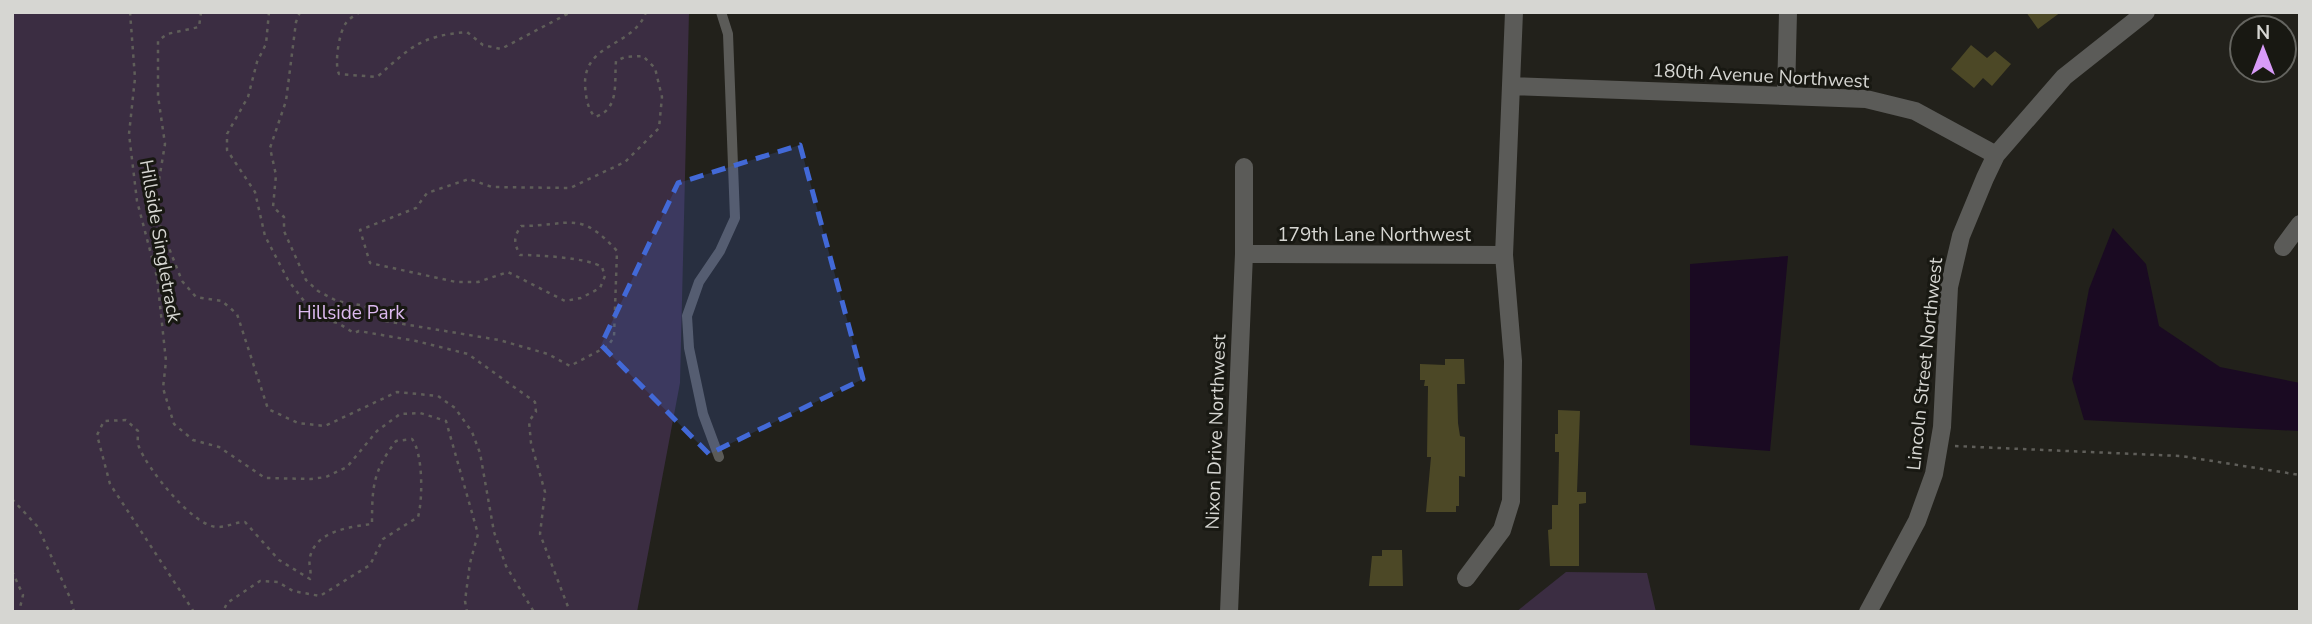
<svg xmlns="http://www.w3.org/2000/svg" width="2312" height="624" font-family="'Nunito Sans',sans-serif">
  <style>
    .green { fill: #3b2d42 }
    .water { fill: #1a0a22 }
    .building { fill: #4c4826 }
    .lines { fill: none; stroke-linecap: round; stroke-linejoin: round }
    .path { stroke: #5f5e59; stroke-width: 2.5; stroke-dasharray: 3.5 5; stroke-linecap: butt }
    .lane { stroke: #5b5b58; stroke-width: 10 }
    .street { stroke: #5b5b58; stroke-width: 18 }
    .marked { fill: #4269d7; fill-opacity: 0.2; stroke: #4269d7; stroke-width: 5; stroke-dasharray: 14 9; stroke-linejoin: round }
    .labels { text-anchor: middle; stroke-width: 6; stroke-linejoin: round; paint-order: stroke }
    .street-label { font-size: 19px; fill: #d6d6d2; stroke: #181812 }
    .park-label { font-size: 19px; fill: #dcb9ef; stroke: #181812 }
  </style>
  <rect width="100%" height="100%" fill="#22211b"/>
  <path class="green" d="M12,12h677l-9,371 -43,229h-625z
    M1566,572l81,1 9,39h-140z"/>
  <path class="water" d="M2113,228l33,36 13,62 61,41 80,16v48l-216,-11 -12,-41 17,-90z
    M1788,256l-18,195 -80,-6v-181z"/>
  <path class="building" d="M2026,12h35l-23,17z
    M1971,45l16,13 8,-7 16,13 -19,22 -9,-8 -9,10 -23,-19z
    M1445,359h19l1,25h-8l1,39 2,13 5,1v40l-6,-1v30h-3v6h-30l5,-55h-4l1,-71h-4l1,-6h-5v-16l25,1z
    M1558,410l22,1 -3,81h9v11l-7,1v62h-29l-2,-36 4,-1v-24h6l1,-53h-4v-18h3z
    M1382,550h20l1,36h-34l3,-30h10z"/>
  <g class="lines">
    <path class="path" d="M130,12l5,66 -6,56 8,67 20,76 9,84 -3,27 11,36 19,16 26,7 46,31 46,1 15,-2 21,-10 30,-36 23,-17 20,-1 26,8 32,113 -8,29 -5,38 2,11
      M201,12l-2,15 -32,7 -9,7v55l7,48 -11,66 28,71 14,16 26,4 15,13 31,95 30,14 27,3 72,-34 41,4 17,12 17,24 8,21 14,79 12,34 28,46
      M269,12l-3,32 -9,18 -9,35 -21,37v16l28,42 10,44 23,44 29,38 21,5 16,10 5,-2 57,10 52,13 67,48 1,10 -7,9 2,22 14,49 -5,42 30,78
      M300,12l-4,10 -10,79 -16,47 6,27 -3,32 11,10v14l22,49 12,11 19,10 28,5 20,15 114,19 49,14 22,12 38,-20 6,-9 3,-86c-38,-42 -46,-25 -96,-25 -8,12 -7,17 -1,29 20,0 68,3 82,12l3,9 -5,12 -19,10 -16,3 -57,-29 -30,10h-22l-86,-19 -10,-33 56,-22 11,-15 42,-14 23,8 78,1 55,-26 34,-34 3,-31 -7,-29 -12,-12 -18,1 -9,4c-2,22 4,48 -21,56 -8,-9 -9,-20 -10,-32 -1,-43 49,-38 61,-73
      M360,12c-4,3 -11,6 -14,11 -7,9 -12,41 -7,51l38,3c34,-30 43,-41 90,-45l16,13 18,4 70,-37
      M12,156v17
      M1955,446l226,10 119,19
      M12,499l26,28 33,73 3,12
      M12,571l11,24 -4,17
      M194,612l-84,-128 -13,-49 7,-14 22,-1 12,11c0,5 -1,12 1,16 8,21 55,81 79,80 10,0 17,-5 27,-5l34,38 31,19c2,-8 -2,-15 0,-22 6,-26 39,-30 62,-33 0,-37 1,-53 24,-83l16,-2c11,14 11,60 6,78l-35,22 -13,26 -50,31 -27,-5 -15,-9 -18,-1 -33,22 -4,9"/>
    <path class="lane" d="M719,457l-16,-43 -14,-66 -2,-32 12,-34 21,-31 15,-33 -7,-184 -7,-22"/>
    <path class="street" d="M1511,86l355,13 49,12 81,44
      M1786,95l2,-83
      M2283,247l17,-23
      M1244,254l260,1
      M1466,578l36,-48 9,-29 2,-140 -9,-106 10,-243
      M1229,612l15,-358v-87
      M1868,612l49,-91 17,-47 8,-47 7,-140 12,-51 24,-58 11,-23 68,-78 82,-65"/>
  </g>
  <path class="marked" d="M800,145l63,234 -154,75 -108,-109 77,-162z"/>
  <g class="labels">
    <g class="street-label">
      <text transform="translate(1761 75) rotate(3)" y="7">180th Avenue Northwest</text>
      <text x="1374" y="241">179th Lane Northwest</text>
      <text transform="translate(161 241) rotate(80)" y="7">Hillside Singletrack</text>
      <text transform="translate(1924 364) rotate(-84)" y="7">Lincoln Street Northwest</text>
      <text transform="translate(1215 432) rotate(-88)" y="7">Nixon Drive Northwest</text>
    </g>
    <g class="park-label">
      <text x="351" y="319">Hillside Park</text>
    </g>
  </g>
  <rect width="2312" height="624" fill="none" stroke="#d6d6d2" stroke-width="28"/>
  <g transform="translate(2263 49)"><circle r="33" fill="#181812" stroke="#64645f" stroke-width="2"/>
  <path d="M0-5L12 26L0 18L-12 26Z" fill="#d89bf8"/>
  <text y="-10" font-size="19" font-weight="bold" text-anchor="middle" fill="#d6d6d2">N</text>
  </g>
</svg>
